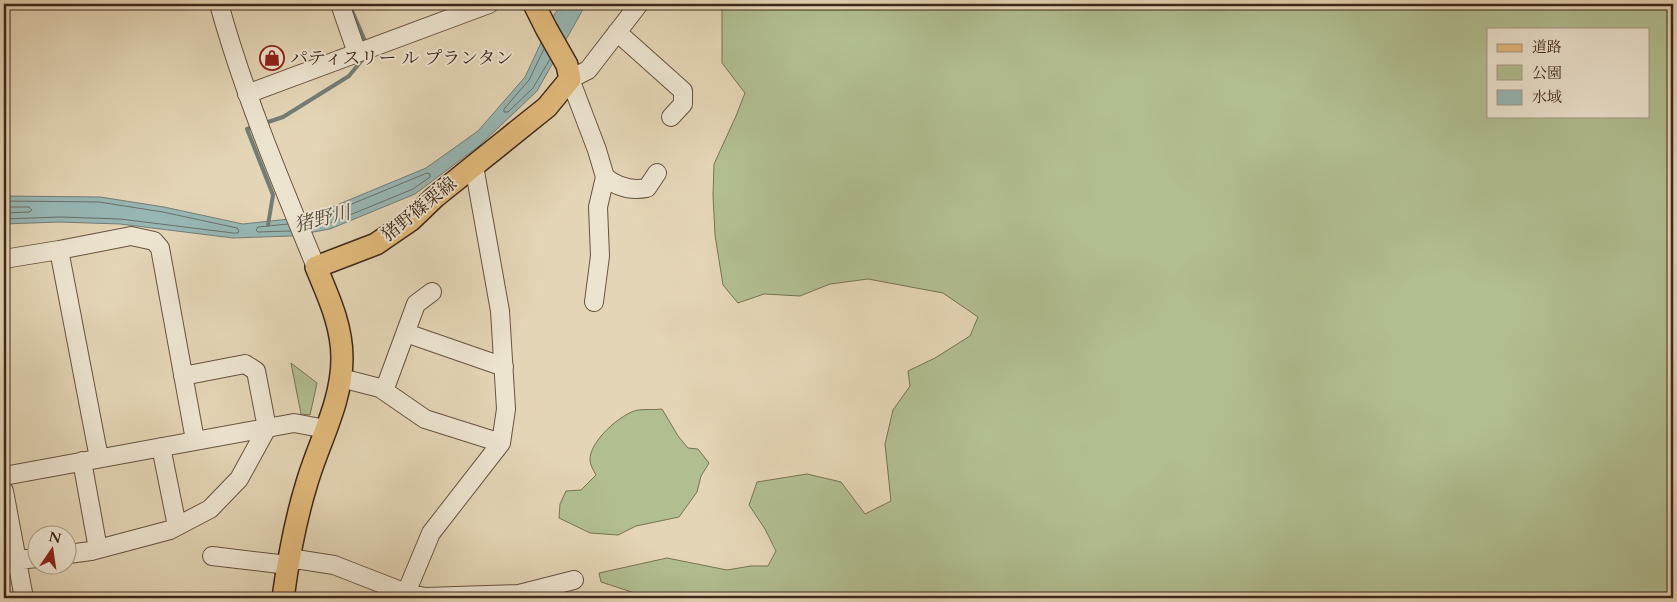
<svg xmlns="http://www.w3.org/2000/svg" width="1677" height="602" font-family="Cardo,'Noto Serif JP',serif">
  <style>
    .green { fill: #b1be91; stroke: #787255; fill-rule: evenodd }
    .water { fill: #97b7b5; stroke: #737d77 }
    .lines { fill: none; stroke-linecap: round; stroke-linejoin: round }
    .shore { stroke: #6a6f67; stroke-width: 1 }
    .stream { stroke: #737d77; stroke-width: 4 }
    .minor-casing { stroke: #685240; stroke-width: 20 }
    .major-casing { stroke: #3e2719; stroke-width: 24 }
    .minor { stroke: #ede4d0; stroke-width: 18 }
    .major { stroke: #e2ba7b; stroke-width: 21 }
    .labels { text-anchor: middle; stroke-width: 4; stroke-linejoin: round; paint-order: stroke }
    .poi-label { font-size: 18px; fill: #3e2719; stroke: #ede4d0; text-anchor: start }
    .street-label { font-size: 18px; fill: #3e2719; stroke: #ede4d0 }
    .water-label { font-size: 19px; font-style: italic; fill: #544b40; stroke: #ede4d0 }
  </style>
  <rect width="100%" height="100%" fill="#e4d5b6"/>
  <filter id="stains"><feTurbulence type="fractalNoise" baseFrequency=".004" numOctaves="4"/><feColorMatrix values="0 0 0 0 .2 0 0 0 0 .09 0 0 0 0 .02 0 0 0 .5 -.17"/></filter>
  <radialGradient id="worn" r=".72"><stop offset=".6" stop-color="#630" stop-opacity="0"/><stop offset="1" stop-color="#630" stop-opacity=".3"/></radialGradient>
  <path class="green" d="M724,4h949v594h-1023l-49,-16 -2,-9 68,-15 60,12 24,-4h17l8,-15 -11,-22 -16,-24 8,-23 50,-8 34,8 24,32 26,-13 -6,-57 8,-34 17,-24 -2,-15 27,-13 35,-22 8,-19 -35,-24 -75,-14 -38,5 -30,12 -36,-2 -26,9 -15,-18 -8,-50 -2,-40 1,-31 22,-48 9,-23 -23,-30v-54zM1488,29h160v87h-160z
    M291,363l26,20 -7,32 -9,-1z
    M662,409l16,27 10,12 10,1 11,14 -8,13 -4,16 -18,25 -43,9 -18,9 -28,-2 -31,-15 1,-14 6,-13 15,-1 15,-15c-2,-4 -6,-10 -6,-15 -1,-18 31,-47 48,-50 8,-1 16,0 24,-1z"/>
  <path class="water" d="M562,4h24l-49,87 -58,55 -64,48 -85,35 -39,7 -58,2 -113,-14 -61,-2 -55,2v-28l96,1 64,10 79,17 65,-7 118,-49 52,-37 47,-54 29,-62z"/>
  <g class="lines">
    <path class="shore" d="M544,49l-15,31 -25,29v3h4l25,-24 17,-29
      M4,201l95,1 64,10 74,16 2,3 -1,2h-5l-113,-14 -60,-2 -56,2
      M4,207h25l3,3 -3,2 -25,1
      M308,222l119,-49 3,1v3l-17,12 -85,35 -17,4
      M288,224l-30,3 -2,3 2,2 32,-1"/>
    <path class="stream" d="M349,4l17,39 -1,2
      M262,124l21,-7 66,-41 13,-16 1,-3
      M253,127l-6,2 26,66 -5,30"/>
    <defs>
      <path id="minor" d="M219,4c25,90 61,176 97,263
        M340,4l17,49
        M617,32l66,59v13l-12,13
        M247,94l242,-90
        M605,177c12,10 26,14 42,11l10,-15
        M59,250l40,208
        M4,259l55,-9 72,-14 23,5 6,7 35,192
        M594,302l6,-46 -2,-49 7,-30 -8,-27 -27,-71 18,-9 51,-66
        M406,333l98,34
        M341,378l39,10 45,31 76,24
        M384,391l32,-87 16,-12
        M161,447l16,79
        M82,461l16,88
        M4,476l290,-53 32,6
        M4,491l20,107
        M68,554l23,-3 79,-21 40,-21 29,-30 28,-51 -11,-57 -11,-7 -62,12
        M212,556l76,9
        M289,558l45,7 72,28 25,-60 70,-90 5,-34 -6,-98 -26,-145
        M17,560l21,-2
        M406,593l19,4 94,-3 55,-14"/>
      <path id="major" d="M283,598c5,-37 12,-76 23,-112 12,-43 36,-82 36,-128 0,-33 -14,-62 -26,-91l60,-23 35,-24 24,-23 112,-90 23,-28 -3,-14 -21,-37 -12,-24"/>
    </defs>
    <use href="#minor" class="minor-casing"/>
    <use href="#major" class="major-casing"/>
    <use href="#minor" class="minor"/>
    <use href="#major" class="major"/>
  </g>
  <defs>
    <symbol id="shop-ring" viewBox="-11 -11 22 22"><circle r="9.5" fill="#ede4d0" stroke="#8f2418" stroke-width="1.5"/><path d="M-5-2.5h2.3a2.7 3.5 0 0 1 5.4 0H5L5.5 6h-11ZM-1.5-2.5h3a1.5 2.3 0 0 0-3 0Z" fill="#8f2418"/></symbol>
  </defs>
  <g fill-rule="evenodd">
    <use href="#shop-ring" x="258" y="44" width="28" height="28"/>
  </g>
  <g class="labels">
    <g class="poi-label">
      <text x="290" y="64">パティスリー ル プランタン</text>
    </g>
    <g class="street-label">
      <text transform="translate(419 209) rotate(-39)" y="6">猪野篠栗線</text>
    </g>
    <g class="water-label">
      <text transform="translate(322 218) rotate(-14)" y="7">猪野川</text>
    </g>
  </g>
  <rect width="1677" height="602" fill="none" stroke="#e4d5b6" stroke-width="20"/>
  <rect x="5" y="5" width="1667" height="592" fill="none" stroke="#3e2719" stroke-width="2.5"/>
  <rect x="10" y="10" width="1657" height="582" fill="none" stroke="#3e2719"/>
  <rect x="1487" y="28" width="162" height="90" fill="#ede4d0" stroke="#a79887"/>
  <rect x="1497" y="44" width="25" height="8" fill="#e2ba7b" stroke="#a79887"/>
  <text x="1532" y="52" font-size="15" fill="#3e2719">道路</text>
  <rect x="1497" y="65" width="25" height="15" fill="#b1be91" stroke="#a79887"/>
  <text x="1532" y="78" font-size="15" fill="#3e2719">公園</text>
  <rect x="1497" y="90" width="25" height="15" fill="#97b7b5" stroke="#a79887"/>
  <text x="1532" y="102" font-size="15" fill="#3e2719">水域</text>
  <g transform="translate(52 550) rotate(13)"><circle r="24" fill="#ede4d0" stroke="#a79887"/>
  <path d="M0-4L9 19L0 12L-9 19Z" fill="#8f2418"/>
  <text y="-8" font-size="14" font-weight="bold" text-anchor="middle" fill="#3e2719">N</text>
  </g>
  <rect width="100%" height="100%" filter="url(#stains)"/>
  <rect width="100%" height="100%" fill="url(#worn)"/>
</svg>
